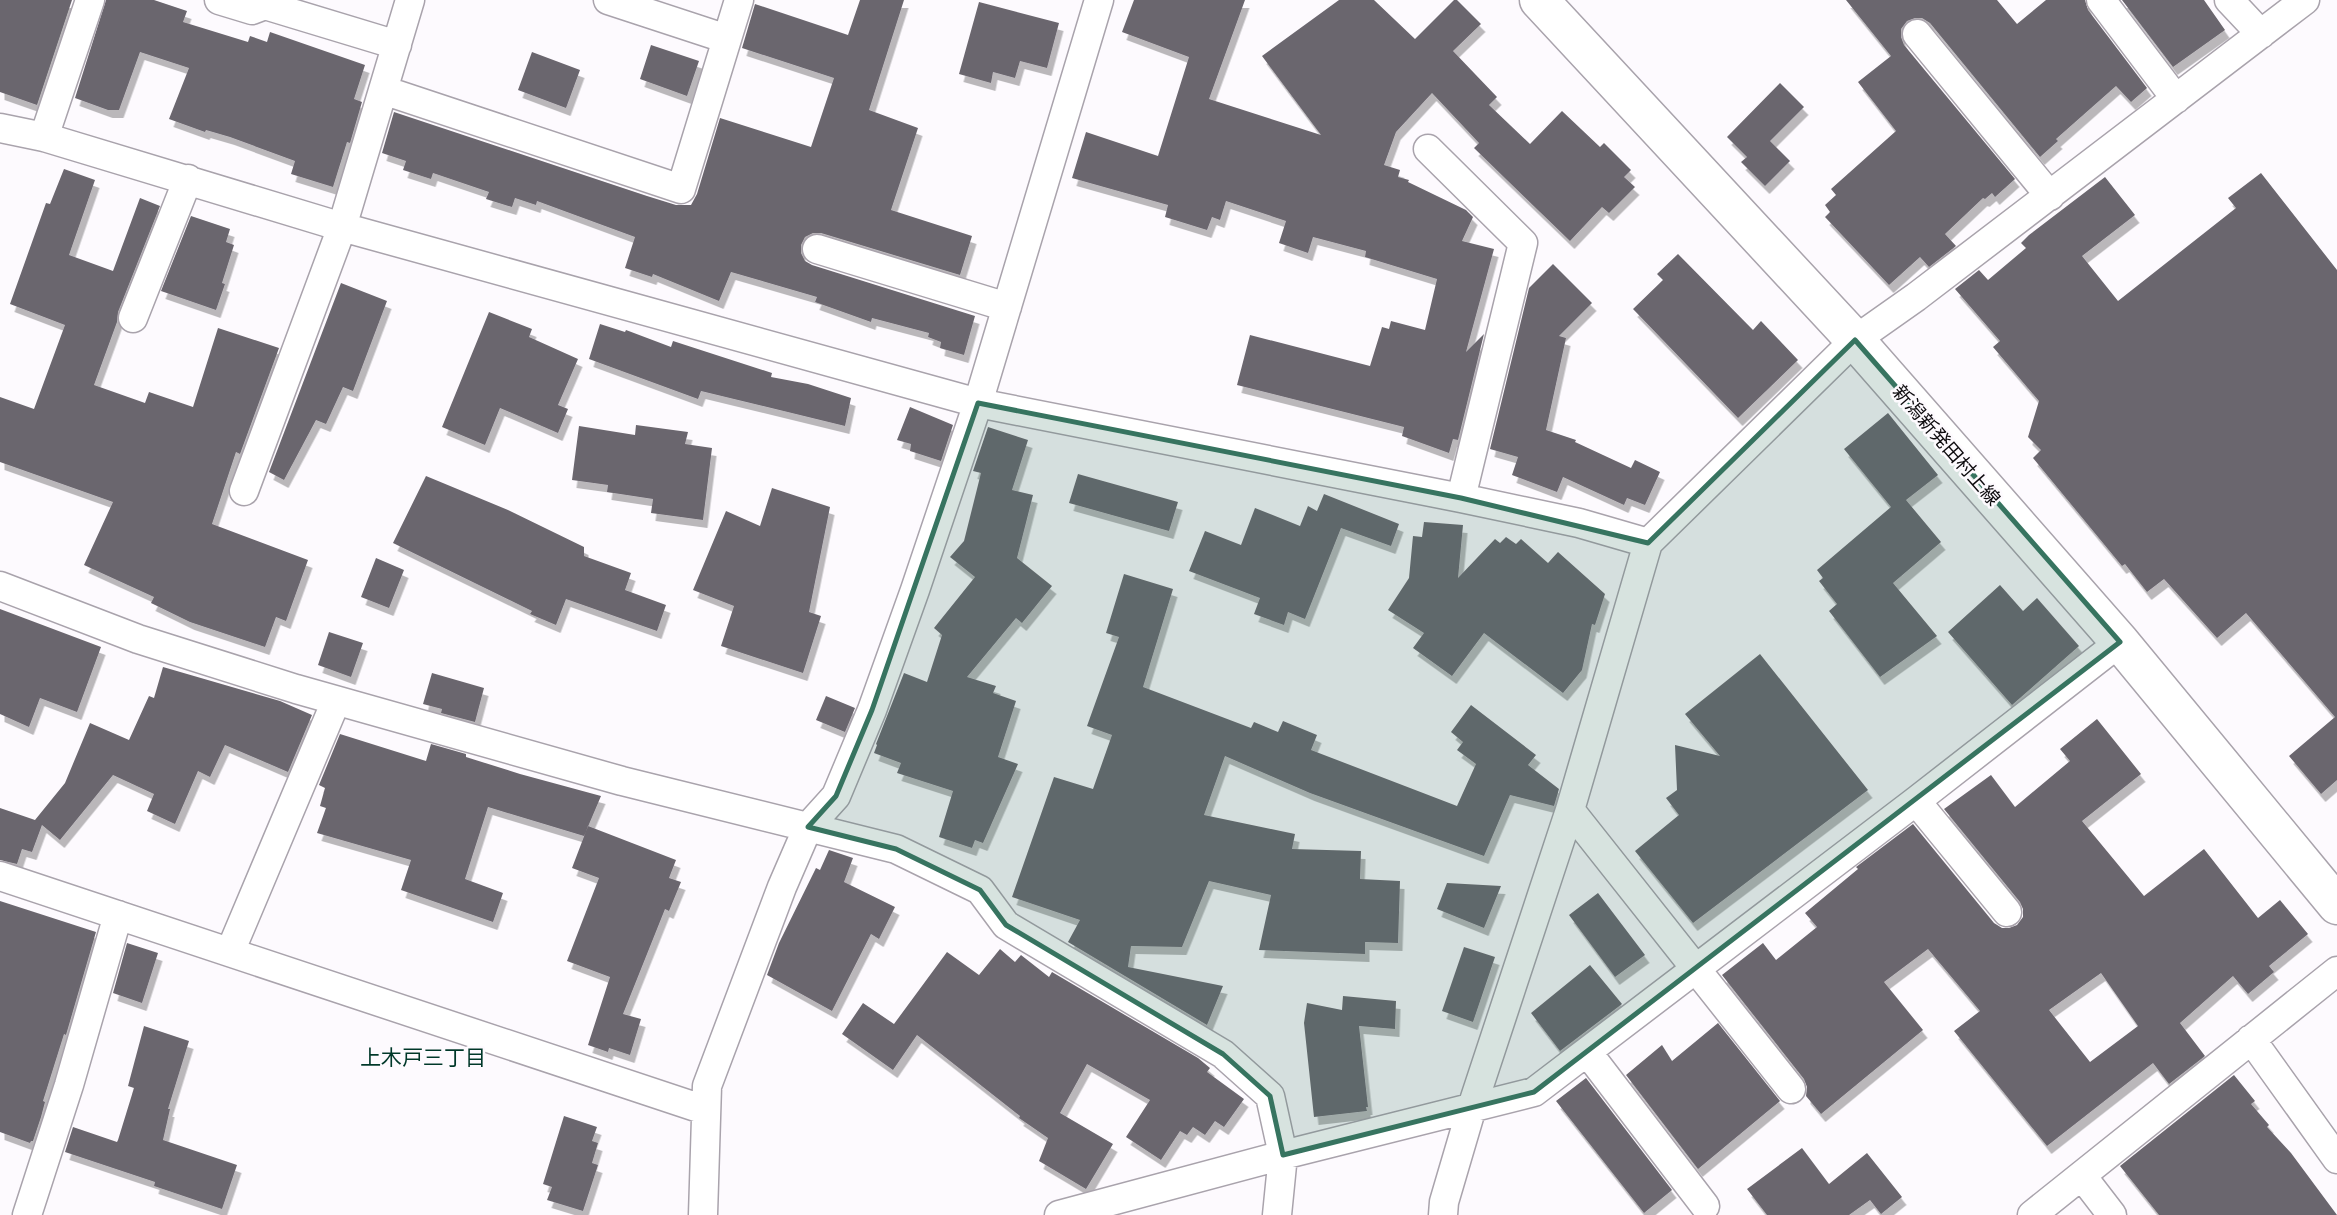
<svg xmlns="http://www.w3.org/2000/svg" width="2337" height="1215" font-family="Lora,'Noto Sans JP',serif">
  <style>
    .building { fill: #6b666e; fill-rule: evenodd; filter: url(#shadow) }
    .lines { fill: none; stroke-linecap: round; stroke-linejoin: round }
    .minor-casing { stroke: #a9a3ac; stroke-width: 31 }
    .primary-casing { stroke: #a9a3ac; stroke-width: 41 }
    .minor { stroke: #fff; stroke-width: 28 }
    .primary { stroke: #fff; stroke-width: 38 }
    .marked { fill: #377460; fill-opacity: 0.2; stroke: #377460; stroke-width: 5; stroke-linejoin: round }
    .labels { text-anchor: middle; stroke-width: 5; stroke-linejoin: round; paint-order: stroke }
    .street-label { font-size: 19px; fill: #0d0b0e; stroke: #fdfafe }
    .neighbourhood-label { font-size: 21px; fill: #003829; stroke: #fdfafe }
  </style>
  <defs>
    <filter id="shadow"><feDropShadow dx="4.5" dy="8" stdDeviation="0" flood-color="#0004"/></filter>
  </defs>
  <rect width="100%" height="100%" fill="#fdfafe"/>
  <path class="building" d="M0,0h72l-35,105 -37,-13z
    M106,0h48l33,11 -4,11 65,20 2,-6 17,6 3,-10 95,33 -11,34 8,3 -12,41 -3,-1 -14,45 -42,-13 4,-13 -65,-24 -24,-7 -1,2 -36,-13 20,-51 -49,-16 -21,58h-11l-33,-12z
    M860,0h44l-35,110 49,18 -27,82 81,26 -12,39 -139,-42h-8l-8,4 -4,8v8l4,8 7,4 163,51 -11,39 -24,-7 1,-6 -13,-5 1,-4 -57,-15 -1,4 -56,-20 2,-5 -86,-25 -12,29 -66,-27 -1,3 -27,-9 10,-31 -98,-36 -1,4 -21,-7 -3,9 -26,-8 3,-7 -56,-19 -2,6 -28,-9 3,-9 -24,-8 12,-41 253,84 29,9h15l6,-11 23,-76 91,29 23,-69 -92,-30 13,-44 93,31z
    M1134,0h111l-36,99 112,36 -59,-79 77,-56h35l41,39 39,-39h3l24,24 -28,27 44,46 -8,8 41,39 32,-33 38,36 4,-4 27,27 -7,7 11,10 -26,26 -7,-6 -32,34 -96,-93 5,-5 -47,-50 -36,39 -12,33 16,5 -2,7 11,3 -1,2 58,28 7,7 -11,24 32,8 -28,103 18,-18 -26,106 -5,-1 -4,14 -47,-17 2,-9 -167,-42 13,-50 120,31 12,-39 7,2 2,-8 34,9 12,-51 -72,-22 1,-6 -53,-14 -5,16 -29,-10 7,-22 -60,-20 -6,19 -8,-3 -5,13 -42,-13 3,-12 -96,-27 14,-46 72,24 31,-99 -67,-25z
    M1846,0h151l20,24 29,-24h39l3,10 59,78 -16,14 -15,-16 -60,53 2,2 -18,16 -110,-134 -8,-5h-7l-8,3 -6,8v8l3,8 111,134 -20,18 -3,-4 -7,6 -2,-1 -38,36 11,12 -27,21 -9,-10 -31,28 -64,-68 5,-5 -5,-7 11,-10 -5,-6 65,-58 -38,-49 33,-26z
    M2122,0h82l21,30 -52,37z
    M979,2l80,21 -12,45 -27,-7 -5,17 -22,-6 -2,11 -32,-9z
    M651,45l48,16 -12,35 -47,-17z
    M532,52l48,18 -14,38 -48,-18z
    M1780,83l24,24 -34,34 20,20 -25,25 -24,-24 6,-5 -20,-20z
    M64,169l31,11 -26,75 44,16 27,-73 20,8 -42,106 -1,10 -23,63 51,18 4,-11 44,15 25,-79 61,20 -39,106 -4,-2 -24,72 96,36 -22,61 -10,-4 -11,30 -75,-25 -39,-19 3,-6 -70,-32 29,-63 -113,-40v-65l34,12 31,-84 -55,-21 36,-101 4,1z
    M2261,173l76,97v510l-16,14 -32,-38 46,-39 -89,-104 -29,25 -53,-59 -17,13 -22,-28 -3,2 -89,-108 8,-8 -13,-13 11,-36 -46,-54 7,-6 -45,-52 24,-19 9,10 38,-32 -5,-5 8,-8 76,-58 30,38 -53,41 36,45 118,-93 -8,-10z
    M191,216l39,13 -4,13 8,3 -12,38 3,1 -9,26 -55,-19z
    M1678,254l75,76 8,-9 37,39 -60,58 -105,-109 30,-29 -6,-6z
    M1553,264l39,39 -33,33 7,2 -20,92 30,10 -1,2 56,26 4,-8 25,12 -15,33 -18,-7 -3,7 -61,-28 -6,15 -45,-17 6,-18 -28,-8 39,-161z
    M341,283l46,18 -34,90 -10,-4 -17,37 -10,-4 -32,60 -15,-8z
    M489,312l43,17 -3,8 49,22 -20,46 10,4 -10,24 -58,-25 -15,37 -43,-18z
    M600,324l25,8 1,-2 45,17 2,-6 99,32 -1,4 37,7 43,14 -6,28 -144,-35 -3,8 -109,-40z
    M910,407l43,18 -12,36 -31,-10 1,-7 -14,-4z
    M1888,413l50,62 -32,25 35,42 -48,41 44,53 -57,41 -51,-66 8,-7 -18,-23 4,-3 -6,-8 74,-63 -47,-58z
    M636,425l52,7 -3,12 27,4 -9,72 -52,-7 2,-14 -46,-7 1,-7 -36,-5 7,-54 56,9z
    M988,427l40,13 -16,50 21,5 -16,63 35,28 -30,37 -6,-5 -49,59 29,9 -3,7 23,8 -18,56 20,7 -35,79 -8,-3 -3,8 -33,-11 14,-46 -56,-18 4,-10 -27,-10 3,-8 -1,-1 28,-71 23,9 15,-47 -8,-7 41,-51 -25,-20 14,-16 17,-68 -8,-2z
    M1078,474l100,28 -9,29 -100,-28z
    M426,476l82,34 76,37v9l47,17 -6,17 41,15 -9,26 -91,-32 -10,26 -26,-11 2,-3 -139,-68z
    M772,488l58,19 -21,105 12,4 -18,57 -82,-27 13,-40 -41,-16 33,-79 34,15z
    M1324,494l75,30 -8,22 -50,-18 -36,91 -17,-7 -4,13 -30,-11 6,-16 -71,-27 16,-40 36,14 14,-37 45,18 8,-20 9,5z
    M1424,522l39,3 -5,53 37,-39 5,4 6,-6 10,7 5,-5 27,24 10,-11 47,42 -10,31 -3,-1 -10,46 -19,23 -79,-60 -32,43 -39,-28 11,-15 -36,-23 21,-32 4,-42 9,1z
    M376,558l28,12 -15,38 -28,-11z
    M1124,574l49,15 -30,98 108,41 3,-6 24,10 5,-11 34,14 -6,15 146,56 19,-42 -19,-14 6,-8 -12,-10 20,-27 65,50 -8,10 31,24 -5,17 -44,-11 -26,61 -174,-63 -85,-37 -21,59 91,19 -3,15 69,2 -1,28 40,2 -2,62 -33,-1v12l-106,-4 12,-55 -62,-14 -27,66 -51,-1 -3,21 95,19 -16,39 -139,-83 12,-22 -68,-23 42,-120 39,12 19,-54 -25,-9 32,-89 -13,-4z
    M2000,585l23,26 14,-13 42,48 -67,59 -64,-73z
    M0,609l101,38 -24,65 -37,-14 -11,29 -29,-13z
    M329,632l34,11 -12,34 -33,-12z
    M1760,654l108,136 -175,133 -58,-72 44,-36 -13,-17 11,-8 -2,-45 45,11 -35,-42z
    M163,667l117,34 32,14 -24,57 -63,-27 -15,32 -12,-6 -23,53 -28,-13 7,-17 -41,-19 -53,65 -18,-15 -10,27 -10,-3 -5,15 -17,-4v-52l35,12 30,-37 25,-60 39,17 20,-44 5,2z
    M432,673l52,15 -9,34 -34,-9 1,-4 -19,-5z
    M826,696l29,12 -10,24 -29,-12z
    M2097,719l44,55 -59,47 62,75 60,-47 54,69 22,-18 28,34 -39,32 5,6 -26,22 -15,-18 -53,47 25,33 -36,28 -16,-21 -106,83 -93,-115 26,-20 -52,-62 -44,33 39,48 -102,84 -15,-18 1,-9 -3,-8 -82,-104 41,-32 13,17 41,-33 -12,-14 53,-44 -2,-2 57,-43 81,99 8,5h7l8,-3 6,-8v-8l-3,-7 -76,-93 47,-34 24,32 55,-46 -10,-12zM2101,973l37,53 -48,36 -41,-52z
    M340,734l86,27 5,-17 35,10v3l54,17 81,22 -17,40 -96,-29 -23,72 38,14 -10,29 -92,-32 10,-30 -94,-27 9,-25 -6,-2 5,-18 -6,-3z
    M588,826l88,34 -7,18 12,4 -12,29 -4,-2 -42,105 18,5 -11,36 -21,-7 -1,4 -20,-7 22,-68 -43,-16 32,-83 -27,-10z
    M829,850l24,8 -9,24 51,25 -16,32 -8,-5 -39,77 -65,-36 12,-32 37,-75 4,2z
    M1447,883l54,3 -17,42 -47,-19z
    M1598,893l47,62 -30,22 -46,-62z
    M0,901l96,31 -30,103 -2,-1 -21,67 2,1 -4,15 -8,24h-2l-1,2 -30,-11z
    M127,943l31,10 -16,50 -29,-10z
    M1464,947l31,10 -22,65 -31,-11z
    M1000,949l15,13 6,-7 28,22 3,-5 146,86 12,10 -3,4 37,27 -20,28 -9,-6 -10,14 -12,-8 -6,8 -7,-4 -19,29 -35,-23 24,-37 -63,-36 -27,49 53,31 -27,45 -47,-28 9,-23 -29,-20 1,-2 -103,-81 -24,35 -51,-36 21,-31 31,21 53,-72 32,23z
    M1590,965l32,39 -62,47 -29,-38z
    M1343,996l53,5 -1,28 -36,-3 9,81h-2l1,4 -53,6 -10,-94 3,-20 35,7z
    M1718,1023l62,78 -82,68 -72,-94 36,-30 10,16z
    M144,1026l45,15 -21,68h2l-7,31 74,25 -15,44 -68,-23 1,-4 -90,-30 8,-25 44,15 1,-2 16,-52 -6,-2z
    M2234,1075l21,26 -4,3 18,21 -2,2 24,26 46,62h-178l-39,-49z
    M1586,1078l86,112 -28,23 -88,-112z
    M564,1116l33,11 -5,14 6,2 -6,20 6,2 -15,46 -36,-11 5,-13 -9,-3z
    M1802,1148l27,36 38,-31 35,44 -21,17 -11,-14 -21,15h-82l-20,-26z"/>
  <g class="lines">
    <defs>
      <path id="minor" d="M219,0l33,10 13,-5 132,40
        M608,0l119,39
        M2101,0l75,99
        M2229,0l32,34
        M1917,34l133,162
        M383,90l298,99 58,-189
        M0,128l44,9 298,90 636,176 483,95 118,25 69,20
        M44,137l46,-137
        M1428,149l95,94 -62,255
        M817,249l190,58
        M133,318l55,-139
        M244,491l98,-264 68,-227
        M0,586l138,53 158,50 326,92 274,68 84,41 26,35 217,129 47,42 13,59 -6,60
        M1916,801l91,111
        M1570,810l221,279
        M0,876l705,234
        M230,952l106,-251
        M2251,1039l86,120
        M1588,1053l117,153
        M2082,1176l30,39
        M27,1215l42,-130 49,-170
        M703,1215l4,-129 75,-199 26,-60 28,-31 36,-86 43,-120 63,-187 121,-403
        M1059,1215l224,-60 251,-63 382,-291 204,-159
        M1443,1215l1,-13 28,-95 98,-297 78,-267 207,-203 61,-43 389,-297
        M2032,1215l305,-244"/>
      <path id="primary" d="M1539,0l316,340 265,302 217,263"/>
    </defs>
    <use href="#minor" class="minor-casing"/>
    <use href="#primary" class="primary-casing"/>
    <use href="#minor" class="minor"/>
    <use href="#primary" class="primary"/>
  </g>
  <path class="marked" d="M1855,340l265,302 -586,450 -251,63 -13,-59 -47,-42 -217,-129 -26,-35 -84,-41 -88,-22 28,-31 36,-86 106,-307 483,95 187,45z"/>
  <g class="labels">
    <g class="street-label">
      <text transform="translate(1947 445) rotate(49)" y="7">新潟新発田村上線</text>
    </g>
    <g class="neighbourhood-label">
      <text x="423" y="1065">上木戸三丁目</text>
    </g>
  </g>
</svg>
